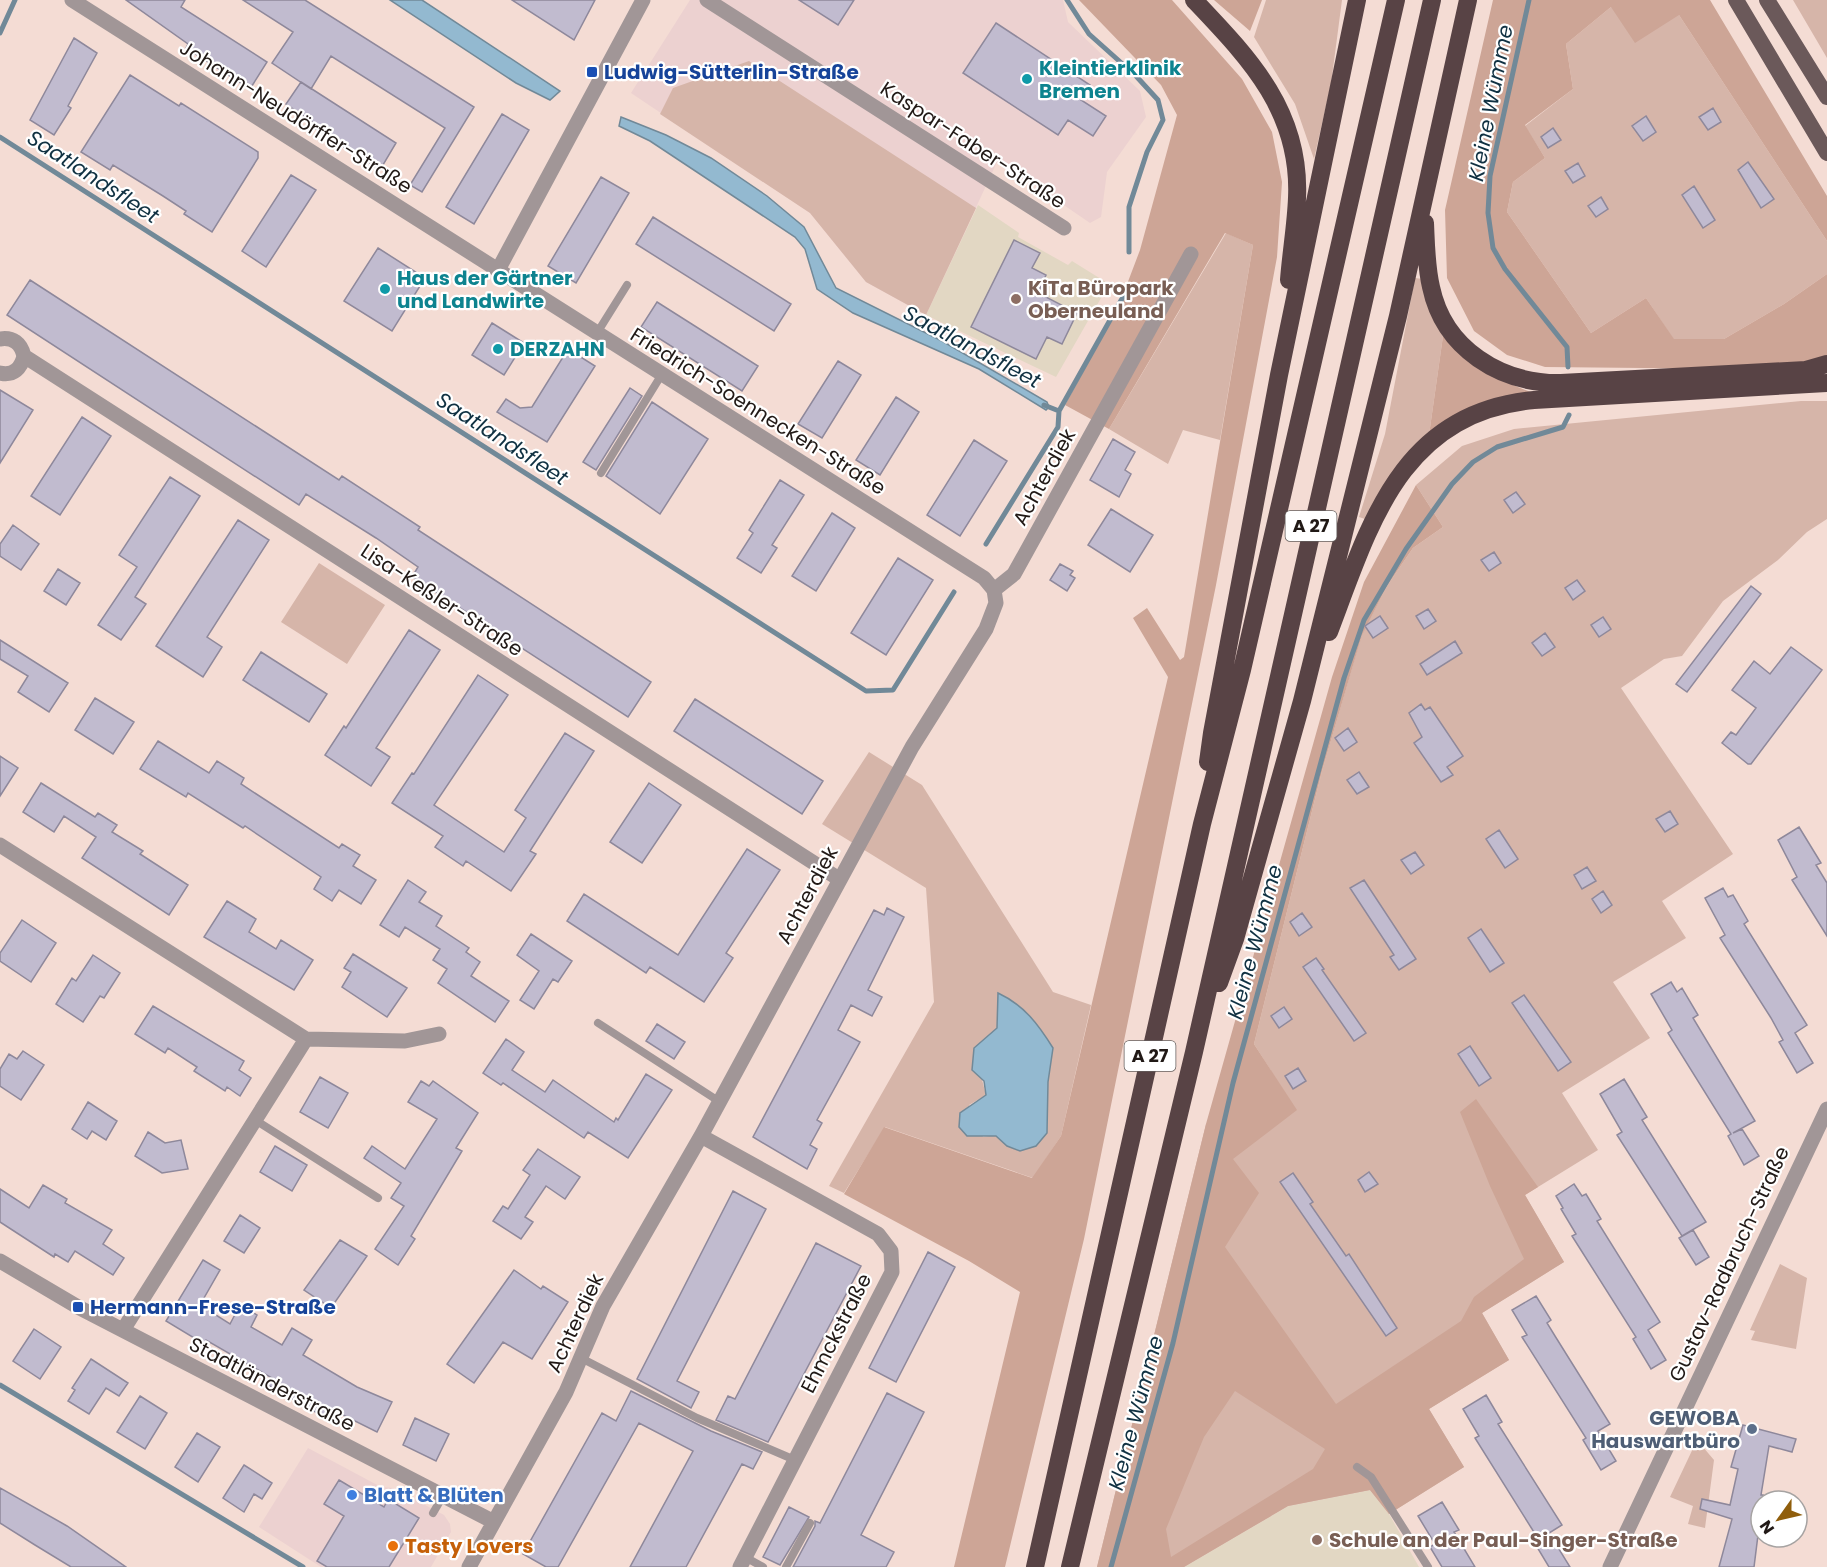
<svg xmlns="http://www.w3.org/2000/svg" width="1827" height="1567" font-family="Poppins,sans-serif">
  <style>
    .commercial { fill: #ecd1d0 }
    .education { fill: #e2d7c3 }
    .green { fill: #d6b5a9; fill-rule: evenodd }
    .forest { fill: #cda596; fill-rule: evenodd }
    .water { fill: #93b9d0; stroke: #718998; stroke-width: 1.5 }
    .lines { fill: none; stroke-linecap: round; stroke-linejoin: round }
    .stream { stroke: #718998; stroke-width: 5 }
    .building { fill: #c1bbcf; stroke: #8e889b; stroke-width: 1.5 }
    .service { stroke: #a19697; stroke-width: 8 }
    .minor { stroke: #a19697; stroke-width: 15 }
    .primary { stroke: #6b595a; stroke-width: 16 }
    .motorway { stroke: #584345; stroke-width: 18 }
    .transit-dot { fill: #1a4fb4; stroke: #fff; stroke-width: 2 }
    .culture-dot { fill: #0f9aa8; stroke: #fff; stroke-width: 2 }
    .education-dot { fill: #8d6e63; stroke: #fff; stroke-width: 2 }
    .service-dot { fill: #5c6f8a; stroke: #fff; stroke-width: 2 }
    .shop-dot { fill: #3f7fe0; stroke: #fff; stroke-width: 2 }
    .food-dot { fill: #e8710a; stroke: #fff; stroke-width: 2 }
    .labels { text-anchor: middle; stroke-width: 4.5; stroke-linejoin: round; paint-order: stroke }
    .shield { fill: #fff; stroke: #645e5c; stroke-width: 1.5 }
    .shield-label { font-size: 18px; font-weight: bold; fill: #211916 }
    .culture-label { font-size: 20px; font-weight: bold; fill: #0d838f; stroke: #fff; text-anchor: start }
    .transit-label { font-size: 20px; font-weight: bold; fill: #164399; stroke: #fff; text-anchor: start }
    .street-label { font-size: 20px; fill: #211916; stroke: #fff }
    .education-label { font-size: 20px; font-weight: bold; fill: #785e54; stroke: #fff; text-anchor: start }
    .service-label { font-size: 20px; font-weight: bold; fill: #4e5e75; stroke: #fff; text-anchor: end }
    .shop-label { font-size: 20px; font-weight: bold; fill: #366cbe; stroke: #fff; text-anchor: start }
    .food-label { font-size: 20px; font-weight: bold; fill: #c56008; stroke: #fff; text-anchor: start }
    .water-label { font-size: 21px; font-style: italic; fill: #103142; stroke: #fff }
  </style>
  <rect width="100%" height="100%" fill="#f4dcd4"/>
  <path class="commercial" d="M690,0h373l5,22 72,69 6,26 -39,55 -6,45 -11,6 -92,-63 -72,155 -60,-33 -56,-69 -179,-120z
    M308,1448l73,39 12,1 51,27 6,9 1,8 -20,35h-110l-62,-40z"/>
  <path class="education" d="M978,205l41,28 -1,4 50,28 4,-4 37,23 -53,93 -130,-62z
    M1370,1490l19,24 30,53h-235l104,-61z"/>
  <path class="green" d="M1266,0h76l-11,84 -17,75 -19,-55 -41,-67z
    M1793,0h34v58z
    M1611,7l68,8 148,226v33l-43,30 -60,35 -50,1 -28,-42 -55,35 -84,-121 6,-30 32,-24 -20,-32 48,-37 -7,-45z
    M749,61l227,147 -50,107 -60,-33 -56,-69 -150,-99 13,-26z
    M1226,233l27,12 -33,195 -37,-10 -15,34 -59,-35z
    M1415,278l8,1 20,57 -14,99 -64,84 -6,-2 26,-83z
    M1801,401h26v118l-20,13 -29,28 -55,41 -41,55 -18,3 -43,29 112,166 -71,47 24,37 -73,44 37,56 -88,55 36,57 -73,45 39,67 -82,51 27,47 -80,49 35,58 -75,47 -19,-24 -82,16 -104,61h-87l109,-443 90,-14 -42,-66 68,-273 40,-137 25,-48 26,-38 30,-21 -27,-42 46,-39 52,-17z
    M319,563l66,42 -38,59 -66,-42z
    M869,752l53,33 131,207 38,13 -30,131 -28,42 -148,-51 -41,66 -15,-7 105,-184 -8,-114 -104,-64zM998,994l55,54 -5,34 -1,50 -40,14 -11,-11 -13,2 -14,-32 17,-10 -12,-46 23,-21z
    M1780,1264l27,14 -11,71 -45,-9 4,-9 -5,-1z
    M1697,1440l17,20 -9,68 -17,-4 5,-18 -23,-9z"/>
  <path class="forest" d="M1079,0h93l70,79 30,53 10,50 -5,75 -61,328 -132,654 -79,328h-51l66,-275 -51,-31 -125,-67 40,-67 148,51 29,-42 107,-459 -35,-59 14,-10 33,52 4,-3 69,-412 -28,-12 -116,196 -44,-24 53,-97 22,-58 37,-135 -16,-30z
    M1214,0h48l-12,31z
    M1493,0h217l117,196v45l-148,-226 -44,28 -24,-36 -45,37 7,45 -48,36 20,33 -32,24 -6,30 84,121 55,-35 28,41h50l60,-35 43,-30v82l-5,4 -79,9 -198,-2 -38,-12 -33,-24 -27,-53 -2,-68z
    M1443,336c28,28 57,47 95,58l-19,1 -61,18 -29,22z
    M1416,485l27,42 -30,21 -26,38 -25,49 -40,136 -68,273 43,66 -64,49 26,34 -34,54 111,157 125,-83 13,-24 50,-38 -34,-73 -30,-74 16,-13 62,88 -13,8 39,67 -82,51 27,47 -80,49 35,58 -75,47 -19,-24 -82,16 -104,61h-87l109,-443 126,-447 32,-95zM1235,1391l90,58 -12,20 -142,88 -5,-28 38,-92z"/>
  <path class="water" d="M390,0h32l138,91 -10,9 -34,-17z
    M621,117l45,18 45,23 56,38 37,31 32,61 106,53 105,61 2,5 -3,3 -67,-41 -126,-56 -36,-24 -12,-40 -10,-12 -145,-96 -31,-15z
    M998,993c26,12 40,31 55,55l-5,34 -1,51 -11,13 -16,5 -13,-5 -11,-10h-29l-8,-9 1,-14 26,-18 -2,-14 -12,-11 2,-22 23,-20z"/>
  <g class="lines">
    <path class="stream" d="M1067,0l22,34 47,42 22,24 5,20 -16,32 -18,55v45
      M1529,0l-39,176 -2,37 5,35 12,21 62,78 1,20
      M0,33l15,-33
      M0,137l866,554 27,-1 61,-98
      M1044,405l15,6
      M986,544l72,-117 1,-16 69,-123
      M0,1385l303,182
      M1111,1567l62,-224 60,-260 111,-405 20,-58 42,-71 46,-65 21,-22 24,-15 66,-20 6,-12"/>
  </g>
  <path class="building" d="M126,0h59l-4,7 86,55 -17,27 -64,-41 2,-4z
    M243,0h62l169,107 -52,85 -12,-7 35,-57 -114,-72 -20,33 -39,-26 21,-31z
    M512,0h83l-21,40z
    M799,0h55l-16,25z
    M996,23l94,62 -9,15 25,16 -13,20 -25,-16 -10,15 -95,-62z
    M74,38l23,15 -29,53 3,2 -17,27 -24,-15z
    M130,75l49,31 2,-3 77,49v6l-46,74 -28,-18 2,-3 -23,-15 -50,-31 -3,5 -29,-18z
    M301,82l95,61 -16,27 -64,-41 2,-3 -32,-22z
    M1713,108l8,14 -13,8 -9,-13z
    M502,114l27,16 -55,94 -28,-17z
    M1646,116l10,16 -13,9 -11,-15z
    M1553,128l8,12 -13,8 -7,-11z
    M1748,162l26,37 -13,9 -23,-38z
    M1578,163l7,13 -12,7 -8,-12z
    M291,175l25,15 -50,77 -24,-16z
    M601,177l28,16 -53,90 -28,-17z
    M1694,186l21,34 -12,8 -21,-33z
    M1601,197l7,12 -12,8 -8,-11z
    M653,217l138,87 -17,27 -138,-87z
    M1014,240l26,13 -8,15 14,7 -8,18 39,20 -15,31 -15,-7 -11,22 -65,-32z
    M378,248l47,30 -33,53 -48,-30z
    M30,280l309,200 3,-4 78,51 -2,3 233,152 -23,35 -216,-140 6,-10 -42,-29 -70,-44 -7,11 -292,-190z
    M657,302l101,64 -16,25 -101,-64z
    M492,323l32,20 -20,32 -32,-20z
    M568,349l27,17 -48,76 -50,-30 9,-13 14,9 12,-1z
    M838,361l23,14 -39,63 -24,-14z
    M630,388l12,8 -46,74 -13,-8z
    M0,390l33,20 -33,53z
    M896,397l23,15 -39,63 -24,-15z
    M652,402l56,37 -48,75 -54,-38z
    M82,417l29,19 -51,79 -29,-19z
    M1113,439l22,13 -10,18 6,4 -12,23 -29,-17z
    M974,440l33,21 -47,75 -33,-21z
    M170,477l30,19 -65,101 11,7 -25,36 -23,-15 39,-58 -18,-12z
    M780,480l24,15 -32,50 5,3 -16,25 -24,-15 16,-25 -4,-3z
    M1516,492l9,12 -12,9 -9,-13z
    M1111,509l42,26 -23,37 -42,-27z
    M832,513l23,15 -39,63 -24,-15z
    M238,520l31,20 -62,97 15,10 -19,30 -47,-31z
    M13,525l26,19 -18,26 -21,-14v-12z
    M1494,552l7,11 -12,8 -8,-11z
    M898,558l35,22 -47,75 -35,-22z
    M1060,564l13,7 -3,4 5,3 -8,13 -17,-11z
    M58,569l22,14 -14,22 -22,-14z
    M1577,580l8,11 -12,9 -8,-12z
    M1751,586l10,8 -74,98 -11,-8z
    M1428,609l8,12 -12,8 -8,-13z
    M1380,616l8,12 -15,10 -8,-12z
    M1603,617l8,12 -12,8 -8,-12z
    M409,630l31,20 -64,98 14,9 -19,29 -46,-31 19,-29 2,2z
    M1545,633l10,14 -13,9 -10,-13z
    M0,640l68,43 -19,29 -31,-20 10,-16 -28,-17z
    M1455,641l7,12 -35,22 -7,-11z
    M1791,647l31,23 -71,94h-3l-26,-21 9,-11 5,3 20,-27 -24,-18 22,-29 16,13z
    M261,652l66,42 -18,28 -66,-42z
    M478,675l30,20 -74,110 70,47 22,-34 -11,-8 50,-77 29,18 -64,100 6,3 -25,37 -45,-30 -3,5 -28,-19 8,-11 -51,-33 20,-30 2,1z
    M95,698l39,24 -21,32 -38,-24z
    M695,699l128,82 -21,33 -128,-83z
    M1421,704l4,6 5,-3 33,49 -16,11 6,8 -12,7 -27,-39 8,-6 -13,-24z
    M1348,728l9,14 -13,9 -9,-13z
    M158,741l51,32 8,-12 27,17 -3,6 98,64 3,-4 18,11 -7,11 23,14 -15,24 -22,-14 -7,11 -18,-12 7,-12 -76,-51 -2,2 -55,-35 -2,4 -46,-28z
    M0,756l18,12 -18,28z
    M1359,772l10,15 -12,7 -10,-14z
    M41,783l54,34 3,-4 19,12 -5,7 31,19 -3,3 48,31 -19,30 -87,-57 14,-21 -32,-21 -10,16 -31,-20z
    M649,783l32,22 -39,58 -32,-21z
    M1670,811l8,13 -13,8 -9,-13z
    M1799,827l22,36 -5,2 11,18v53l-35,-56 5,-3 -19,-37z
    M1499,830l19,29 -13,9 -19,-29z
    M747,849l33,21 -54,83 7,5 -29,44 -54,-35 -4,6 -79,-52 17,-27 94,61z
    M1415,852l9,13 -13,9 -10,-14z
    M1587,867l9,14 -14,8 -8,-14z
    M408,880l18,12 -7,10 23,14 -6,10 33,22 -3,4 14,10 -9,14 38,25 -14,21 -57,-39 9,-14 -14,-9 7,-11 -35,-22 -6,10 -19,-12z
    M1364,880l52,79 -17,11 -9,-13 4,-2 -44,-67z
    M1723,888l5,9 5,-2 15,26 -4,3 63,101 -12,8 18,30 -16,10 -18,-31 4,-2 -12,-22 -51,-80 5,-3 -20,-37z
    M1603,891l9,14 -11,8 -9,-14z
    M227,901l29,18 -7,13 27,17 5,-9 32,20 -19,30 -90,-53z
    M887,908l17,9 -36,73 14,7 -10,19 -21,-11 -13,25 22,12 -43,78 5,3 -12,22 7,4 -10,20 -54,-32 121,-227 10,5z
    M1302,913l10,14 -13,9 -9,-14z
    M22,920l34,23 -25,39 -31,-21v-8z
    M1481,929l23,34 -14,9 -22,-34z
    M531,934l41,27 -14,21 -5,-3 -19,30 -14,-9 19,-29 -22,-16z
    M353,954l54,34 -20,29 -45,-30 9,-15 -7,-4z
    M93,955l27,18 -16,25 -4,-2 -17,26 -27,-18 16,-26 4,3z
    M1316,958l8,11 -2,1 44,63 -12,8 -51,-74z
    M1671,982l6,10 5,-4 16,27 -5,3 62,103 -22,12 9,-4 17,27 -15,9 -16,-29 3,-2 -63,-101 4,-3 -21,-36z
    M1524,995l47,67 -13,9 -46,-68z
    M153,1006l91,55 -5,9 12,8 -11,18 -13,-9 -2,4 -31,-20 3,-4 -29,-19 -3,5 -30,-19z
    M1284,1007l8,12 -13,9 -8,-12z
    M657,1024l28,18 -11,17 -28,-18z
    M506,1039l18,13 -12,18 33,22 8,-12 61,42 2,-4 2,2 28,-46 26,16 -44,68 -40,-26 -4,6 -81,-55 -2,2 -18,-12z
    M1470,1046l21,32 -12,8 -21,-32z
    M23,1051l21,14 -23,35 -21,-14v-17l9,-15 8,5z
    M1298,1068l8,13 -13,8 -8,-13z
    M320,1077l28,16 -20,35 -28,-16z
    M1624,1079l23,38 -5,3 64,102 -24,14 -65,-101 5,-3 -22,-38z
    M421,1081l8,5 4,-5 45,32 -22,35 6,3 -51,85 4,3 -17,26 -23,-16 29,-43 -13,-8 10,-15 -37,-25 8,-12 33,23 32,-50 -29,-17z
    M88,1102l29,19 -11,19 -14,-9 -5,8 -15,-10z
    M148,1132l17,11 16,-3 7,29 -26,4 -27,-17z
    M275,1146l32,19 -15,26 -32,-19z
    M538,1149l42,28 -15,22 -19,-13 -21,31 8,5 -12,17 -28,-18 10,-15 5,3 22,-34 -7,-5z
    M1369,1172l9,12 -13,8 -7,-12z
    M1293,1173l20,29 -3,2 36,52 3,-2 48,74 -11,8 -106,-154z
    M1574,1184l8,12 4,-2 15,25 -4,2 63,101 -12,8 18,30 -15,9 -18,-30 3,-2 -57,-90 -7,-11 4,-2 -15,-25 2,-1 -7,-12z
    M43,1185l24,14 -2,4 47,27 -9,14 21,14 -11,17 -38,-24 -7,11 -13,-8 -1,3 -54,-35v-33l29,19z
    M733,1191l33,18 -89,172 22,11 -8,16 -54,-29z
    M240,1215l20,13 -16,25 -20,-12z
    M1693,1230l16,27 -13,8 -17,-27z
    M340,1240l27,16 -36,52 -27,-18z
    M816,1243l45,23 -93,176 -52,-22 12,-24 7,3z
    M928,1252l27,15 -59,115 -27,-14z
    M203,1260l17,10 -20,35 30,19 10,-19 17,10 -6,12 31,18 10,-17 20,12 -9,15 54,32 35,15 -15,30 -48,-24 -5,9 -56,-32 4,-7 -66,-38 -2,4 -38,-23z
    M514,1270l27,19 2,-3 25,16 -36,57 -29,-17 -29,41 -27,-19z
    M1536,1296l15,24 -4,3 8,13 55,88 -12,7 18,30 -15,9 -18,-30 3,-2 -64,-101 5,-2 -15,-25z
    M34,1329l27,18 -21,32 -27,-18z
    M91,1359l37,24 -9,13 -13,-8 -17,26 -21,-13 7,-11 -3,-2z
    M631,1391l80,40 51,21 -9,17 -11,-5 -56,103h-56l63,-116 -54,-28 -81,144h-12l-23,-13 79,-141 14,8z
    M887,1393l37,19 -63,123 33,17 -8,15h-93l22,-41v-5l5,2z
    M1486,1395l16,27 -4,2 64,101 -13,8 21,34h-21l-15,-25 4,-2 -6,-11 -57,-91 4,-2 -16,-27z
    M140,1396l27,17 -22,36 -28,-17z
    M415,1418l34,16 -13,27 -33,-16z
    M1743,1425l53,14 -4,13 -23,-6 -8,49h2l-9,72h-35l13,-48 -32,-10 2,-10 28,6 8,-36 -7,-2z
    M197,1433l23,14 -22,35 -23,-15z
    M244,1465l28,18 -10,16 -8,-5 -10,18 -21,-14z
    M339,1480l45,27 4,-8 31,19 -30,49h-62l-10,-6 27,-45 -20,-12z
    M0,1488l67,38 59,41h-55l-36,-22 -35,-22z
    M1442,1502l17,28 -5,2 21,35h-33l-12,-20 5,-3 -17,-28z
    M789,1507l20,10 -29,48 -17,-8z"/>
  <g class="lines">
    <path class="service" d="M597,333l30,-48
      M601,473l61,-99
      M598,1023l122,79
      M255,1120l123,78
      M581,1358l116,60 98,42
      M1357,1467l14,10 57,90
      M433,1513l10,-17
      M745,1557l18,10
      M786,1567l24,-44"/>
    <path class="minor" d="M72,0l912,578 10,12
      M707,0l357,228
      M498,270l145,-270
      M0,339c13,-2 21,4 24,17 -3,12 -10,20 -24,17
      M24,356l815,523
      M994,590l20,-16 177,-320
      M0,845l306,194 -183,291
      M306,1039l99,2 34,-7
      M701,1136l177,98 13,17 1,21 -152,295
      M0,1261l78,46 416,215
      M469,1567l97,-175 37,-86 98,-170 211,-389 74,-118 10,-26 -2,-13
      M1610,1567l217,-458"/>
    <path class="primary" d="M1736,0l91,153
      M1767,0l60,97"/>
    <path class="motorway" d="M1194,0c55,58 107,111 103,198 -1,27 -6,55 -8,82
      M1425,223c1,21 1,43 6,64 13,62 70,97 130,96l245,-13 21,-6
      M1329,632c41,-108 71,-219 205,-232l293,-17
      M1208,762l4,-29 67,-358 78,-375
      M1219,983l16,-44 67,-238 96,-385 70,-316
      M1035,1567l167,-743 40,-154 154,-670
      M1070,1567l124,-515 238,-1052"/>
  </g>
  <g class="transit-dot">
    <rect x="586" y="66" width="12" height="12" rx="3"/>
    <rect x="72" y="1301" width="12" height="12" rx="3"/>
  </g>
  <g class="culture-dot">
    <circle cx="1027" cy="79" r="6"/>
    <circle cx="385" cy="289" r="6"/>
    <circle cx="498" cy="349" r="6"/>
  </g>
  <g class="education-dot">
    <circle cx="1016" cy="299" r="6"/>
    <circle cx="1317" cy="1540" r="6"/>
  </g>
  <circle class="service-dot" cx="1752" cy="1429" r="6"/>
  <circle class="shop-dot" cx="352" cy="1495" r="6"/>
  <circle class="food-dot" cx="393" cy="1546" r="6"/>
  <g class="labels">
    <g class="shield">
      <rect x="1285.5" y="511" width="51" height="30" rx="4.5"/>
      <rect x="1124.5" y="1041" width="51" height="30" rx="4.5"/>
    </g>
    <g class="shield-label">
      <text x="1311" y="532">A 27</text>
      <text x="1150" y="1062">A 27</text>
    </g>
    <g class="culture-label">
      <text x="1039" y="75">Kleintierklinik<tspan x="1039" dy="23">Bremen</tspan></text>
      <text x="397" y="285">Haus der Gärtner<tspan x="397" dy="23">und Landwirte</tspan></text>
      <text x="510" y="356">DERZAHN</text>
    </g>
    <g class="transit-label">
      <text x="604" y="79">Ludwig-Sütterlin-Straße</text>
      <text x="90" y="1314">Hermann-Frese-Straße</text>
    </g>
    <g class="street-label">
      <text transform="translate(296 117) rotate(32)" y="7">Johann-Neudörffer-Straße</text>
      <text transform="translate(973 145) rotate(33)" y="7">Kaspar-Faber-Straße</text>
      <text transform="translate(758 411) rotate(32)" y="7">Friedrich-Soennecken-Straße</text>
      <text transform="translate(1044 477) rotate(-61)" y="7">Achterdiek</text>
      <text transform="translate(442 600) rotate(33)" y="7">Lisa-Keßler-Straße</text>
      <text transform="translate(807 895) rotate(-62)" y="7">Achterdiek</text>
      <text transform="translate(1729 1264) rotate(-65)" y="7">Gustav-Radbruch-Straße</text>
      <text transform="translate(575 1323) rotate(-65)" y="7">Achterdiek</text>
      <text transform="translate(836 1333) rotate(-63)" y="7">Ehmckstraße</text>
      <text transform="translate(272 1384) rotate(27)" y="7">Stadtländerstraße</text>
    </g>
    <g class="education-label">
      <text x="1028" y="295">KiTa Büropark<tspan x="1028" dy="23">Oberneuland</tspan></text>
      <text x="1329" y="1547">Schule an der Paul-Singer-Straße</text>
    </g>
    <g class="service-label">
      <text x="1740" y="1425">GEWOBA<tspan x="1740" dy="23">Hauswartbüro</tspan></text>
    </g>
    <g class="shop-label">
      <text x="364" y="1502">Blatt &amp; Blüten</text>
    </g>
    <g class="food-label">
      <text x="405" y="1553">Tasty Lovers</text>
    </g>
    <g class="water-label">
      <text transform="translate(1491 103) rotate(-79)" y="7">Kleine Wümme</text>
      <text transform="translate(93 177) rotate(33)" y="7">Saatlandsfleet</text>
      <text transform="translate(972 347) rotate(28)" y="7">Saatlandsfleet</text>
      <text transform="translate(502 439) rotate(33)" y="7">Saatlandsfleet</text>
      <text transform="translate(1255 942) rotate(-75)" y="7">Kleine Wümme</text>
      <text transform="translate(1136 1413) rotate(-75)" y="7">Kleine Wümme</text>
    </g>
  </g>
  <g transform="translate(1779 1519) rotate(236)"><circle r="28" fill="#ffffff" stroke="#a6a3a2" stroke-width="1.5"/>
  <path d="M0-4.5L10 22L0 15L-10 22Z" fill="#905e0c"/>
  <text y="-9" font-size="16" font-weight="bold" text-anchor="middle" fill="#211916">N</text>
  </g>
</svg>
